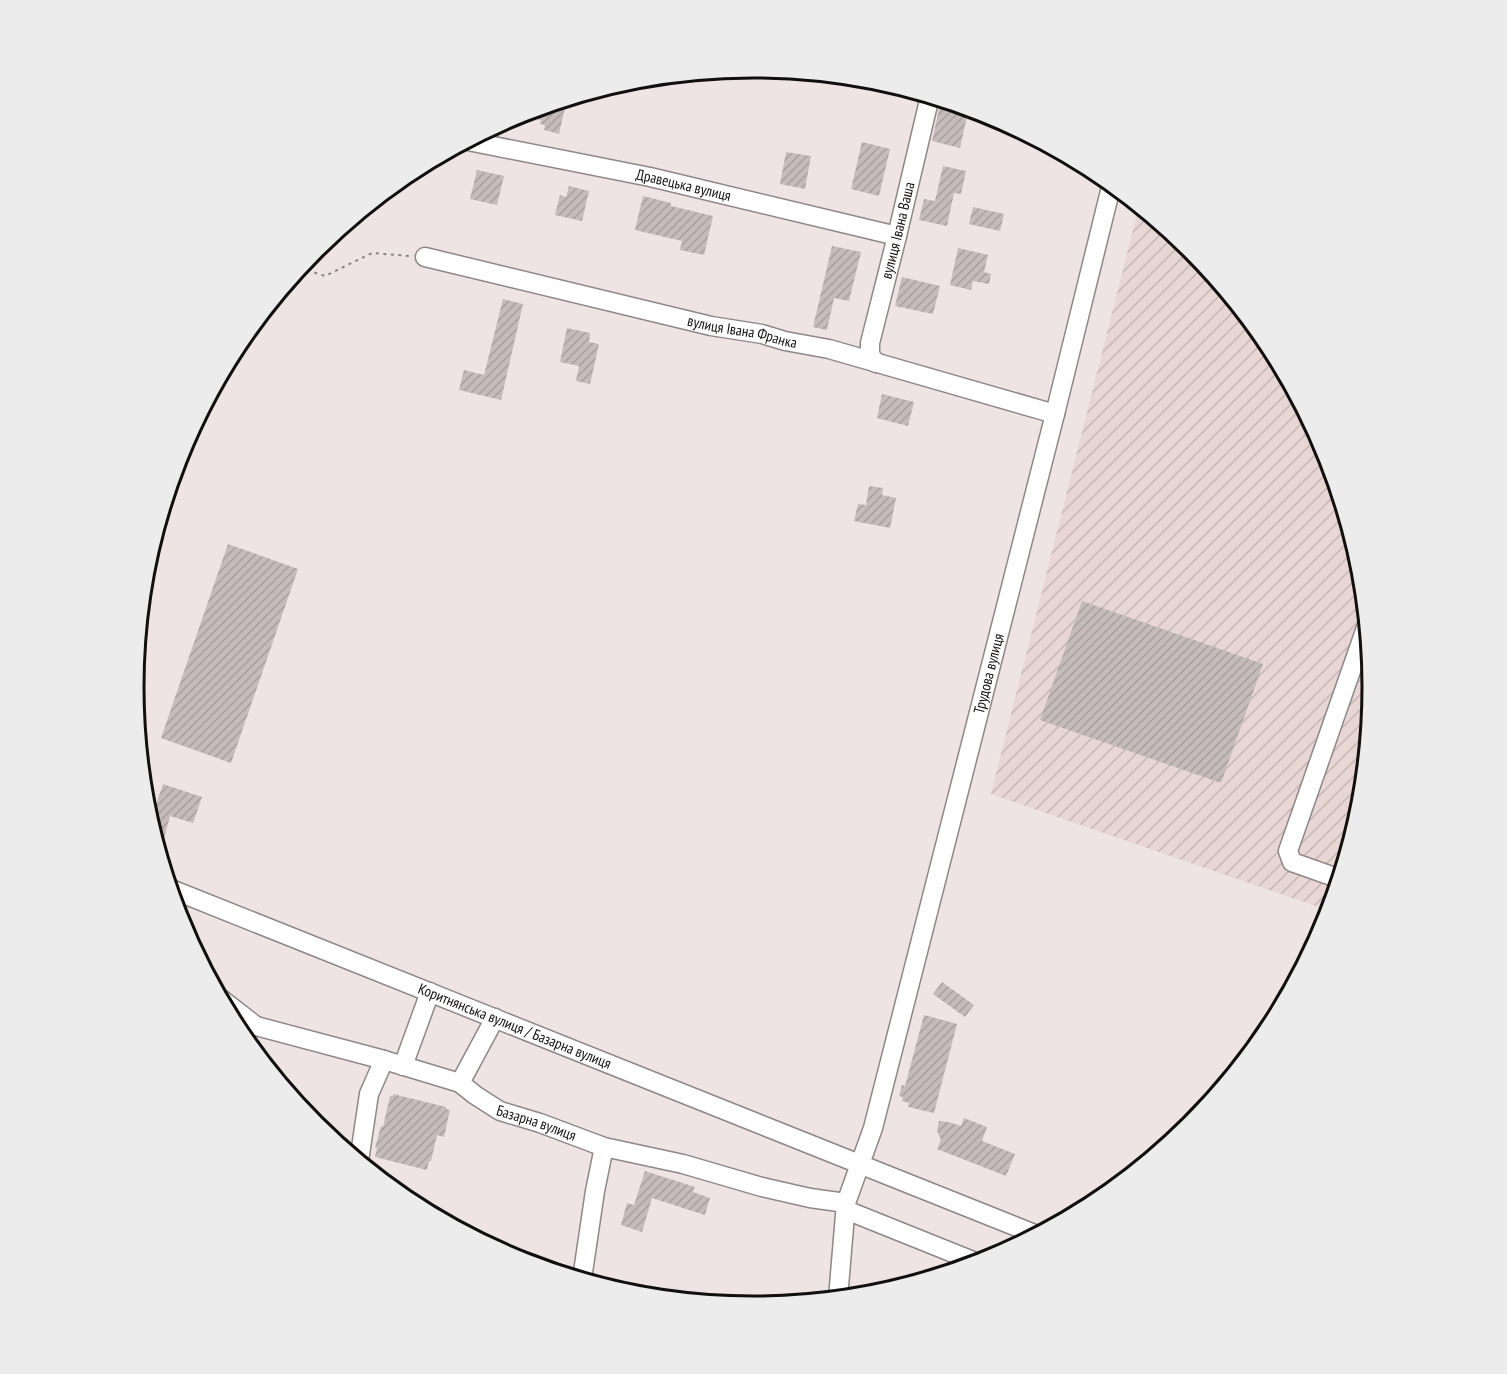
<svg xmlns="http://www.w3.org/2000/svg" width="1507" height="1374" font-family="'PT Sans Narrow',sans-serif">
  <style>
    .industrial { fill: url(#industrial-furrows) }
    .building { fill: url(#building-hatch) }
    .lines { fill: none; stroke-linecap: round; stroke-linejoin: round }
    .minor-casing { stroke: #8f8786; stroke-width: 21 }
    .path { stroke: #898382; stroke-width: 2; stroke-dasharray: 3 4.5; stroke-linecap: butt }
    .minor { stroke: #fff; stroke-width: 18 }
    .labels { text-anchor: middle; stroke-width: 4.5; stroke-linejoin: round; paint-order: stroke }
    .street-label { font-size: 15px; fill: #12100f; stroke: #fff }
    .rim { fill: none; stroke: #12100f; stroke-width: 3 }
  </style>
  <defs>
    <pattern id="industrial-furrows" width="10" height="10" patternUnits="userSpaceOnUse" patternTransform="scale(1.5)"><rect width="10" height="10" fill="#e7d6d3"/><path d="M-1 1l2-2M0 10L10 0M9 11l2-2" fill="none" stroke="#c5b7b4"/></pattern>
    <pattern id="building-hatch" width="6" height="6" patternUnits="userSpaceOnUse" patternTransform="scale(1.5)"><rect width="6" height="6" fill="#c4bbba"/><path d="M-1 1l2-2M0 6l6-6M5 7l2-2" fill="none" stroke="#a7a09f"/></pattern>
  </defs>
  <rect width="100%" height="100%" fill="#ede4e3"/>
  <path class="industrial" d="M1139,206l53,43 77,94 57,107 35,116 12,121 -12,121 -31,103 -339,-117z"/>
  <path class="building" d="M567,99l-8,35 -15,-4 1,-5 -5,-1 1,-4 -23,-6z
    M941,100l28,8 -9,40 -28,-7z
    M862,142l28,7 -11,47 -28,-7z
    M786,152l25,4 -6,33 -25,-5z
    M943,166l23,5 -5,23 -7,-1 -7,33 -28,-6 5,-21 11,2z
    M477,170l27,6 -7,29 -27,-6z
    M569,186l20,5 -7,30 -27,-6 5,-20 6,2z
    M643,196l28,7v3l42,10 -9,39 -24,-5 2,-9 -47,-11z
    M973,207l31,7 -4,17 -31,-7z
    M832,246l29,6 -12,49 -15,-3 -7,32 -14,-3z
    M958,248l30,7 -4,17 7,2 -2,10 -16,-3 -2,9 -21,-5z
    M902,277l38,9 -7,28 -38,-8z
    M503,299l20,5 -22,96 -42,-10 5,-20 20,5z
    M567,328l23,5 -1,9 10,2 -9,40 -14,-3 3,-15 -19,-4z
    M882,394l32,8 -6,24 -31,-8z
    M869,486l14,2 -1,7 14,3 -6,30 -36,-7 4,-17 8,1z
    M228,544l70,25 -67,194 -70,-25z
    M1082,601l181,63 -42,119 -181,-63z
    M163,784l39,13 -9,26 -23,-7 -10,38 -10,-32z
    M942,982l32,23 -9,12 -32,-23z
    M924,1015l33,9 -23,89 -26,-6 1,-4 -7,-2 1,-4 -4,-1 3,-11 3,1z
    M393,1094l53,13v2l4,1 -6,27 -7,-2 -6,26h-2l-2,9 -52,-13 2,-9h-2l6,-22 2,1 7,-31h3z
    M964,1118l23,9 -5,14 33,13 -9,22 -69,-27 4,-9 -4,-9 2,-10 10,1 12,4z
    M645,1171l50,16 -2,5 17,6 -5,17 -53,-17 -10,34 -21,-7 6,-22 7,2z"/>
  <g class="lines">
    <defs>
      <g id="minor">
        <path id="s1" d="M468,141l182,36 247,59"/>
        <path id="s2" d="M425,257l286,69 51,8 23,7 44,8 226,65"/>
        <path id="s3" d="M876,363l-6,-8v-12l27,-107 33,-140"/>
        <path d="M1340,879l-48,-17 -4,-11 79,-226"/>
        <path id="s4" d="M171,889l866,346"/>
        <path d="M220,998l36,28"/>
        <path id="s5" d="M235,1024l21,2 128,34 76,23 15,12 25,16 40,12 64,24 79,17 79,23 48,11 36,5"/>
        <path d="M403,1066l27,-74"/>
        <path d="M460,1083l35,-65"/>
        <path d="M359,1161l10,-67 15,-34"/>
        <path d="M846,1210l132,53"/>
        <path d="M582,1279l13,-88 9,-44"/>
        <path id="s6" d="M838,1298l8,-95 27,-75 182,-714 57,-231"/>
      </g>
    </defs>
    <use href="#minor" class="minor-casing"/>
    <path class="path" d="M300,268l25,8 47,-23 38,3"/>
    <use href="#minor" class="minor"/>
  </g>
  <g class="labels">
    <g class="street-label">
      <text dy="5" stroke="none"><textPath href="#s1" startOffset="220">Дравецька вулиця</textPath></text>
      <text dy="5" stroke="none"><textPath href="#s3" startOffset="138">вулиця Івана Ваша</textPath></text>
      <text dy="5" stroke="none"><textPath href="#s2" startOffset="326">вулиця Івана Франка</textPath></text>
      <text dy="5" stroke="none"><textPath href="#s6" startOffset="644">Трудова вулиця</textPath></text>
      <text dy="5" stroke="none"><textPath href="#s4" startOffset="370">Коритнянська вулиця / Базарна вулиця</textPath></text>
      <text dy="5" stroke="none"><textPath href="#s5" startOffset="320">Базарна вулиця</textPath></text>
    </g>
  </g>
  <path d="M0 0H1507V1374H0ZM144 687a609 609 0 1 1 1218 0a609 609 0 1 1-1218 0Z" fill="#ececec" fill-rule="evenodd"/>
  <path class="rim" d="M144 687a609 609 0 1 1 1218 0a609 609 0 1 1-1218 0Z"/>
</svg>
